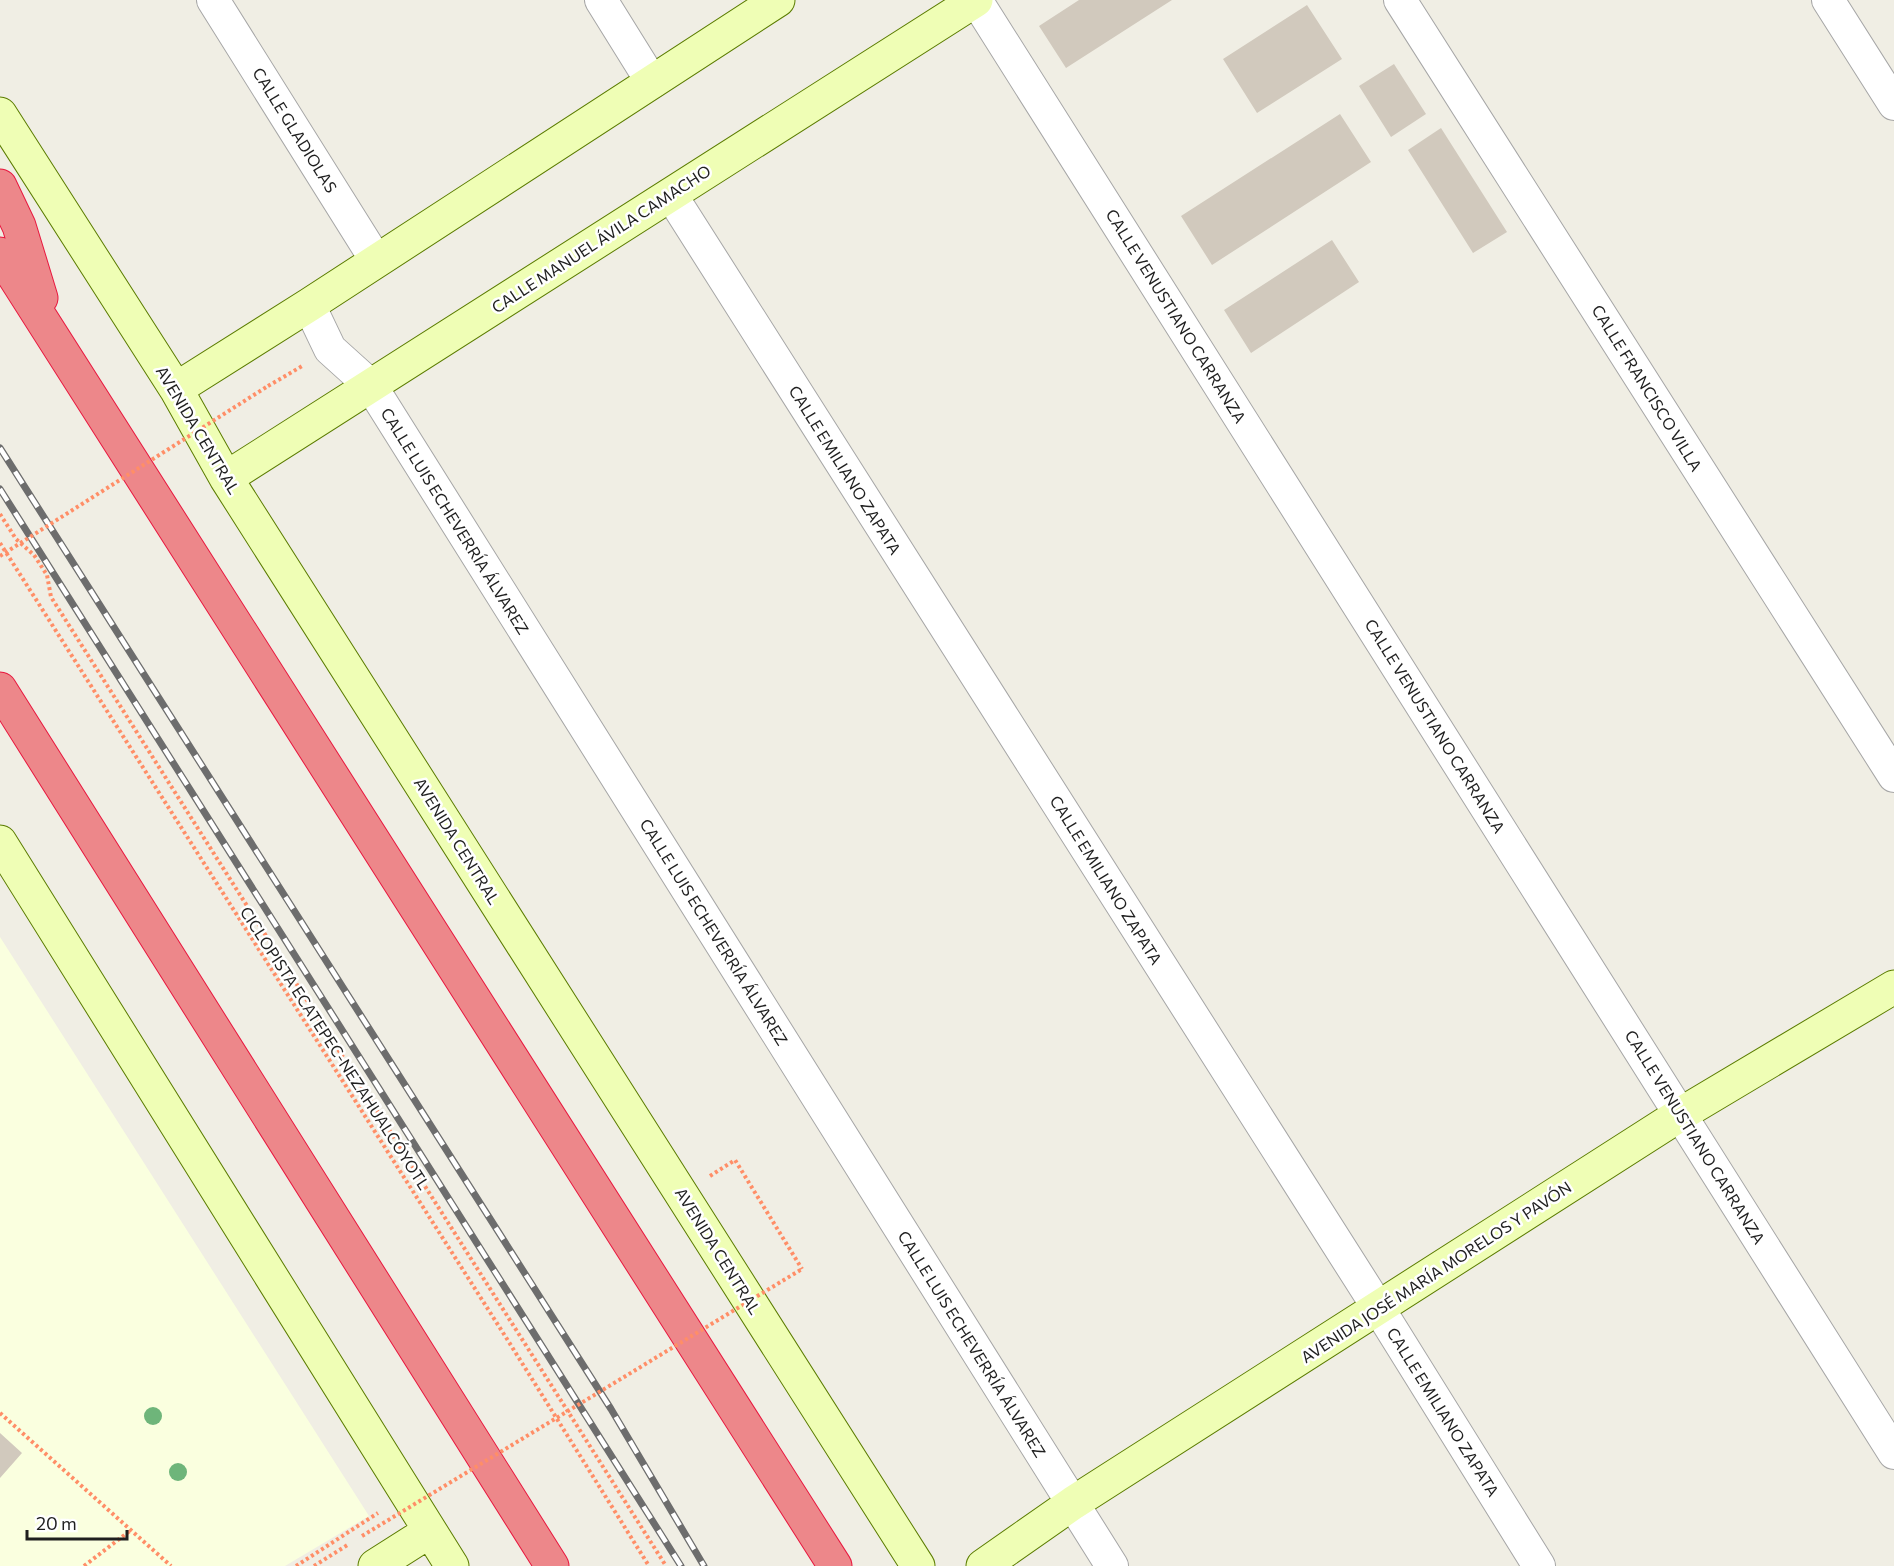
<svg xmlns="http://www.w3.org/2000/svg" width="1894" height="1566" font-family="Commissioner,sans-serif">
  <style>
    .education { fill: #faffdf }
    .building { fill: #d1c9bd }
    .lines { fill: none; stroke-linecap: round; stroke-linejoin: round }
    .street-casing { stroke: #a6a6a6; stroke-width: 34 }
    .secondary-casing { stroke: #5b7c00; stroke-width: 35 }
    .highway-casing { stroke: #e8183f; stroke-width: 35 }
    .path { stroke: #ff8e67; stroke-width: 4; stroke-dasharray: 3 3; stroke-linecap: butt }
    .street { stroke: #fff; stroke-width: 32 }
    .secondary { stroke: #effeb5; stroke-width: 33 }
    .highway { stroke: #ed878a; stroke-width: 33 }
    .rail-casing { stroke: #6d6d6d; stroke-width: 7 }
    .rail { stroke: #fff; stroke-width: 4.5; stroke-dasharray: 14; stroke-linecap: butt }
    .path-bridge { stroke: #ff8e67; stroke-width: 4; stroke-dasharray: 3 3; stroke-linecap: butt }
    .tree { fill: #6eb57a }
    .labels { text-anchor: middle; stroke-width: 5; stroke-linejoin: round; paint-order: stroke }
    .street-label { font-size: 16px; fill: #1f1f1f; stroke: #fff }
  </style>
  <rect width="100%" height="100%" fill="#f0eee4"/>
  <path class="education" d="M0,937l369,579 -84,50h-285z"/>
  <path class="building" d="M1079,0h93l-106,68 -27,-42z
    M1307,5l35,54 -85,54 -34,-54z
    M1394,64l32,50 -35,23 -32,-51z
    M1340,114l31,48 -159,103 -31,-49z
    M1441,128l66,104 -34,21 -65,-103z
    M1332,240l27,42 -108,71 -27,-43z
    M0,1433l22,20 -22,25z"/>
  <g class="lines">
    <defs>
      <path id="street" d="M213,0l163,260
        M601,0l51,82
        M976,0l918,1453
        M1400,0l494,776
        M1828,0l66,104
        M671,195l708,1114 160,257
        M309,305l21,44 41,37 741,1180"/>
      <path id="secondary" d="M0,114l176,275 50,89 692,1088
        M176,389l133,-84 469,-305
        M226,478l750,-478
        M0,842l452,724
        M375,1566l55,-35
        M983,1566l90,-63 608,-389 213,-127"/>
      <path id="highway" d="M0,186l19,40 22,72
        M0,254l835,1312
        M0,689l552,877"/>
    </defs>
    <use href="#street" class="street-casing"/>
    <use href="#secondary" class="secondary-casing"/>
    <use href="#highway" class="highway-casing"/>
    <path class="path" d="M268,386l36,-21
      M0,514l16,25 18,16 13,20 4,22 615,969
      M0,543l507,796 142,227
      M710,1176l25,-16 67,109
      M0,1413l171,153
      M84,1566l47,-36
      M296,1566l82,-53
      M314,1566l35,-22"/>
    <use href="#street" class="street"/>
    <use href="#secondary" class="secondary"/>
    <use href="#highway" class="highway"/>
    <defs>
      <path id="rail" d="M0,448l611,961 93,157
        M0,489l681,1077"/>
    </defs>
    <use href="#rail" class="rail-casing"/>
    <use href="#rail" class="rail"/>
    <path class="path-bridge" d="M0,556l268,-170
      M362,1536l440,-267"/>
  </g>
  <g class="tree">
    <circle cx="153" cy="1416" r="9"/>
    <circle cx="178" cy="1472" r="9"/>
  </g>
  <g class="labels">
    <g class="street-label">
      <text transform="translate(295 130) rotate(58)" y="6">CALLE GLADIOLAS</text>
      <text transform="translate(601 239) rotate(-33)" y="6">CALLE MANUEL ÁVILA CAMACHO</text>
      <text transform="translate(1176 316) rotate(58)" y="6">CALLE VENUSTIANO CARRANZA</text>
      <text transform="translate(1647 388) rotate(58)" y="6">CALLE FRANCISCO VILLA</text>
      <text transform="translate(198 430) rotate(59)" y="6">AVENIDA CENTRAL</text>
      <text transform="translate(845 470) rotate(58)" y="6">CALLE EMILIANO ZAPATA</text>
      <text transform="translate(455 521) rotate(58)" y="6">CALLE LUIS ECHEVERRÍA ÁLVAREZ</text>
      <text transform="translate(1435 726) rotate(58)" y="6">CALLE VENUSTIANO CARRANZA</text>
      <text transform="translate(457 841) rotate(58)" y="6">AVENIDA CENTRAL</text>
      <text transform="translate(1106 880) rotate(58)" y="6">CALLE EMILIANO ZAPATA</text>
      <text transform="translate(714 932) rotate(58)" y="6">CALLE LUIS ECHEVERRÍA ÁLVAREZ</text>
      <text transform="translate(335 1048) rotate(57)" y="6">CICLOPISTA ECATEPEC-NEZAHUALCÓYOTL</text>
      <text transform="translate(1695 1137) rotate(58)" y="6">CALLE VENUSTIANO CARRANZA</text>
      <text transform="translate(718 1251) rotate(58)" y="6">AVENIDA CENTRAL</text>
      <text transform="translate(1436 1272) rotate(-33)" y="6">AVENIDA JOSÉ MARÍA MORELOS Y PAVÓN</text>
      <text transform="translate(972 1344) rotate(58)" y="6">CALLE LUIS ECHEVERRÍA ÁLVAREZ</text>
      <text transform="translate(1443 1412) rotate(58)" y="6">CALLE EMILIANO ZAPATA</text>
    </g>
  </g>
  <path d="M27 1530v9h100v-9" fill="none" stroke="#1f1f1f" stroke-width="3"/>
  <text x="36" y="1530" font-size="18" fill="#1f1f1f" stroke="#ffffff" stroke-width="4.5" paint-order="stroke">20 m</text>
</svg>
